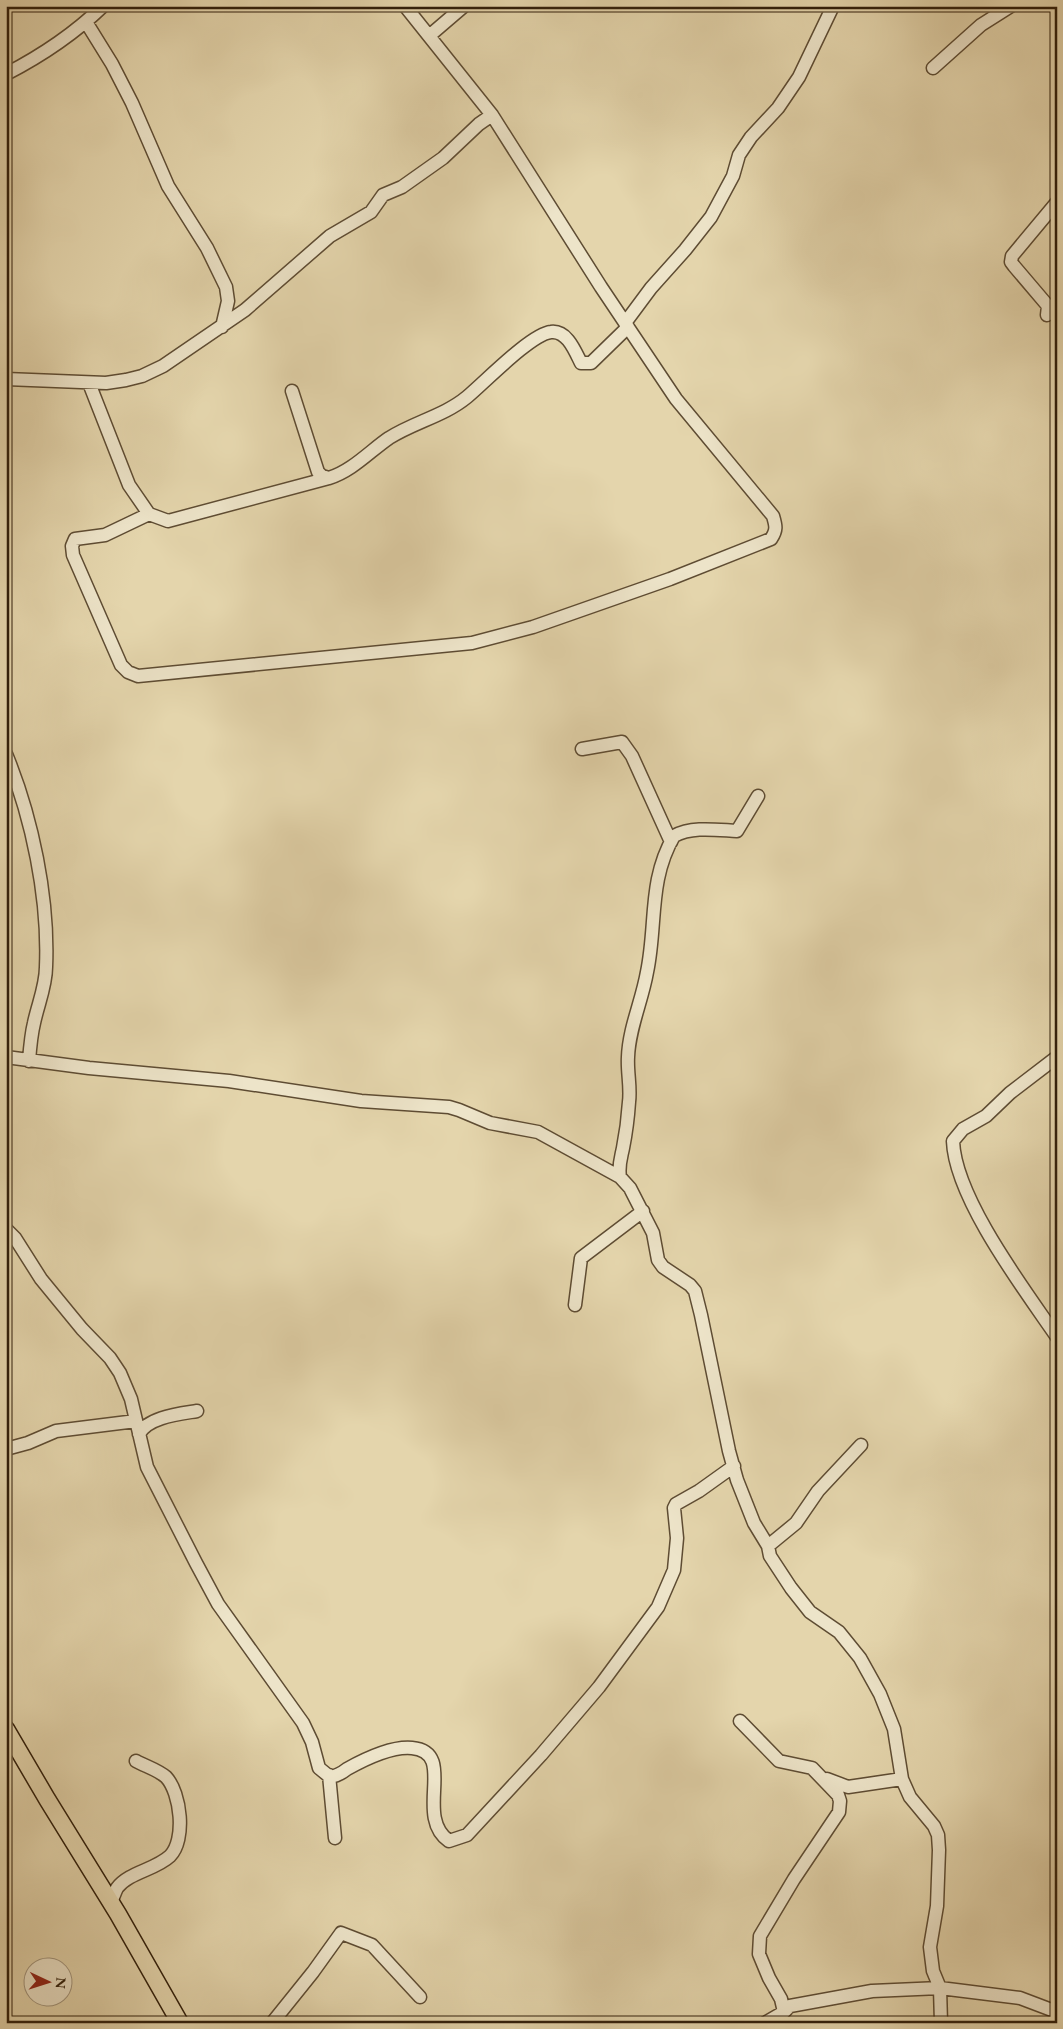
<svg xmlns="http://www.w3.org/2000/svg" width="1063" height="2029" font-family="'EB Garamond',serif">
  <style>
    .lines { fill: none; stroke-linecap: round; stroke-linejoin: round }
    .minor-casing { stroke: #5e4c33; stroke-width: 15 }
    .major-casing { stroke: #311f0b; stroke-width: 19 }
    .minor { stroke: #ede4c9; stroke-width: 12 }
    .major { stroke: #e4d5ac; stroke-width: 16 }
  </style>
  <rect width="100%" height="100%" fill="#e4d5ac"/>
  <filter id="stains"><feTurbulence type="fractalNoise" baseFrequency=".004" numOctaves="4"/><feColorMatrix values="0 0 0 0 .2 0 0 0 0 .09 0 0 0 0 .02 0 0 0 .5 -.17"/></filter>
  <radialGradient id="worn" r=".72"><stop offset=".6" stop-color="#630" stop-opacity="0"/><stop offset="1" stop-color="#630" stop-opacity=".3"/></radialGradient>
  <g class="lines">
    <defs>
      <path id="minor" d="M86,22l26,42 20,39 36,83 39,62 19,39 2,14 -6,26
        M429,36l35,-30
        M933,68l48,-43 30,-19
        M6,74c35,-18 69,-41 97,-68
        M1047,315l1,-9 -34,-40 -3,-4 1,-6 45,-54
        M625,323l26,-35 34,-38 26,-33 22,-41 6,-21 12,-18 27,-29 21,-31 34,-71
        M6,379l100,4 20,-3 16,-4 21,-10 82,-56 85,-74 41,-24 12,-17 19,-8 41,-29 36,-34 13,-9
        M89,383l40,102 20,29 -44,21 -30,4 -3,7 1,9 48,110 7,7 10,4 334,-33 61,-16 137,-48 101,-40c6,-9 5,-13 2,-23l-97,-117 -75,-112 -109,-172 -87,-109
        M292,391l26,81 4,4 7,2c23,-7 41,-27 60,-40 25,-16 55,-22 78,-41 17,-14 64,-63 84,-65 16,-2 24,19 30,31h10l37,-36
        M149,514l19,7 161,-43
        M582,749l40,-7 10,14 39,86
        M6,754c26,63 43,144 40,213 0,19 -8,37 -12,56 -3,12 -4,25 -5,38
        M6,1057l83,11 140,13 132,20 88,6 10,3 31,13 48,9 82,45 10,11 23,45 5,27 5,7 27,18 5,6 6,24 28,136 8,29 17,43 14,23 2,10 21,32 19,24 29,20 21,26 20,36 14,35 8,50 8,18 24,29 4,9 1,15 -2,56 -7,41 3,24 7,17 1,35
        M1057,1057l-47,36 -24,23 -23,13 -10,12c2,57 71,148 104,196
        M620,1177c-2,-11 1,-19 3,-29 3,-15 5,-31 6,-46 2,-15 -2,-30 -1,-45 1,-29 14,-56 19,-85 10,-47 1,-92 27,-136 18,-10 43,-6 63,-5l21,-35
        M6,1229l9,9 26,41 41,50 28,29 10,15 11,26 16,68 49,96 22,41 85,119 9,19 7,26 11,9c7,-1 12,-4 17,-8 18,-10 45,-23 65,-21 46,4 1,68 37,93l18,-6 74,-80 58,-68 59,-80 16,-37 3,-32 -3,-30 2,-4 23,-13 35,-25
        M575,1305l6,-47 62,-47
        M139,1434c9,-17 40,-20 58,-23
        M6,1449l22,-6 28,-12 80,-10
        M768,1546l28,-23 22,-32 43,-46
        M740,1721l39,40 33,7 26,27 2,6 -1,11 -45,67 -34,57 -1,18 10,24 12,21 3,13
        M329,1775l6,63
        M827,1779l21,8 54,-8
        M111,1902c2,-4 4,-10 6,-14 12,-16 38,-18 53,-32 16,-16 11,-63 -4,-79 -8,-7 -21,-11 -30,-16
        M272,2023l41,-51 28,-39 31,12 48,52
        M765,2023l19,-11 6,-6 82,-15 68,-3 80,10 37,14"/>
      <path id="major" d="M6,1729l41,70 71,115 62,109"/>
    </defs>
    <use href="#minor" class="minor-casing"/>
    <use href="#major" class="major-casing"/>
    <use href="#minor" class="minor"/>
    <use href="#major" class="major"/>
  </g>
  <rect width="1063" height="2029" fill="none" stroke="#e4d5ac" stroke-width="25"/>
  <rect x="8" y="8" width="1048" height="2014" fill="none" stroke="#311f0b" stroke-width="2.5"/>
  <rect x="12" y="12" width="1038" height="2004" fill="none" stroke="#311f0b"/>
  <g transform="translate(48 1982) rotate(94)"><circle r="24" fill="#ede4c9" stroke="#a2957d"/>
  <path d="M0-4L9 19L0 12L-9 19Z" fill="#8f2418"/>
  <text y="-8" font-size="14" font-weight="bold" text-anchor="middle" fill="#311f0b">N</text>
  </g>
  <rect width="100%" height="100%" filter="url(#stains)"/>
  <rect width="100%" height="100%" fill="url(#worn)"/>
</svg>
